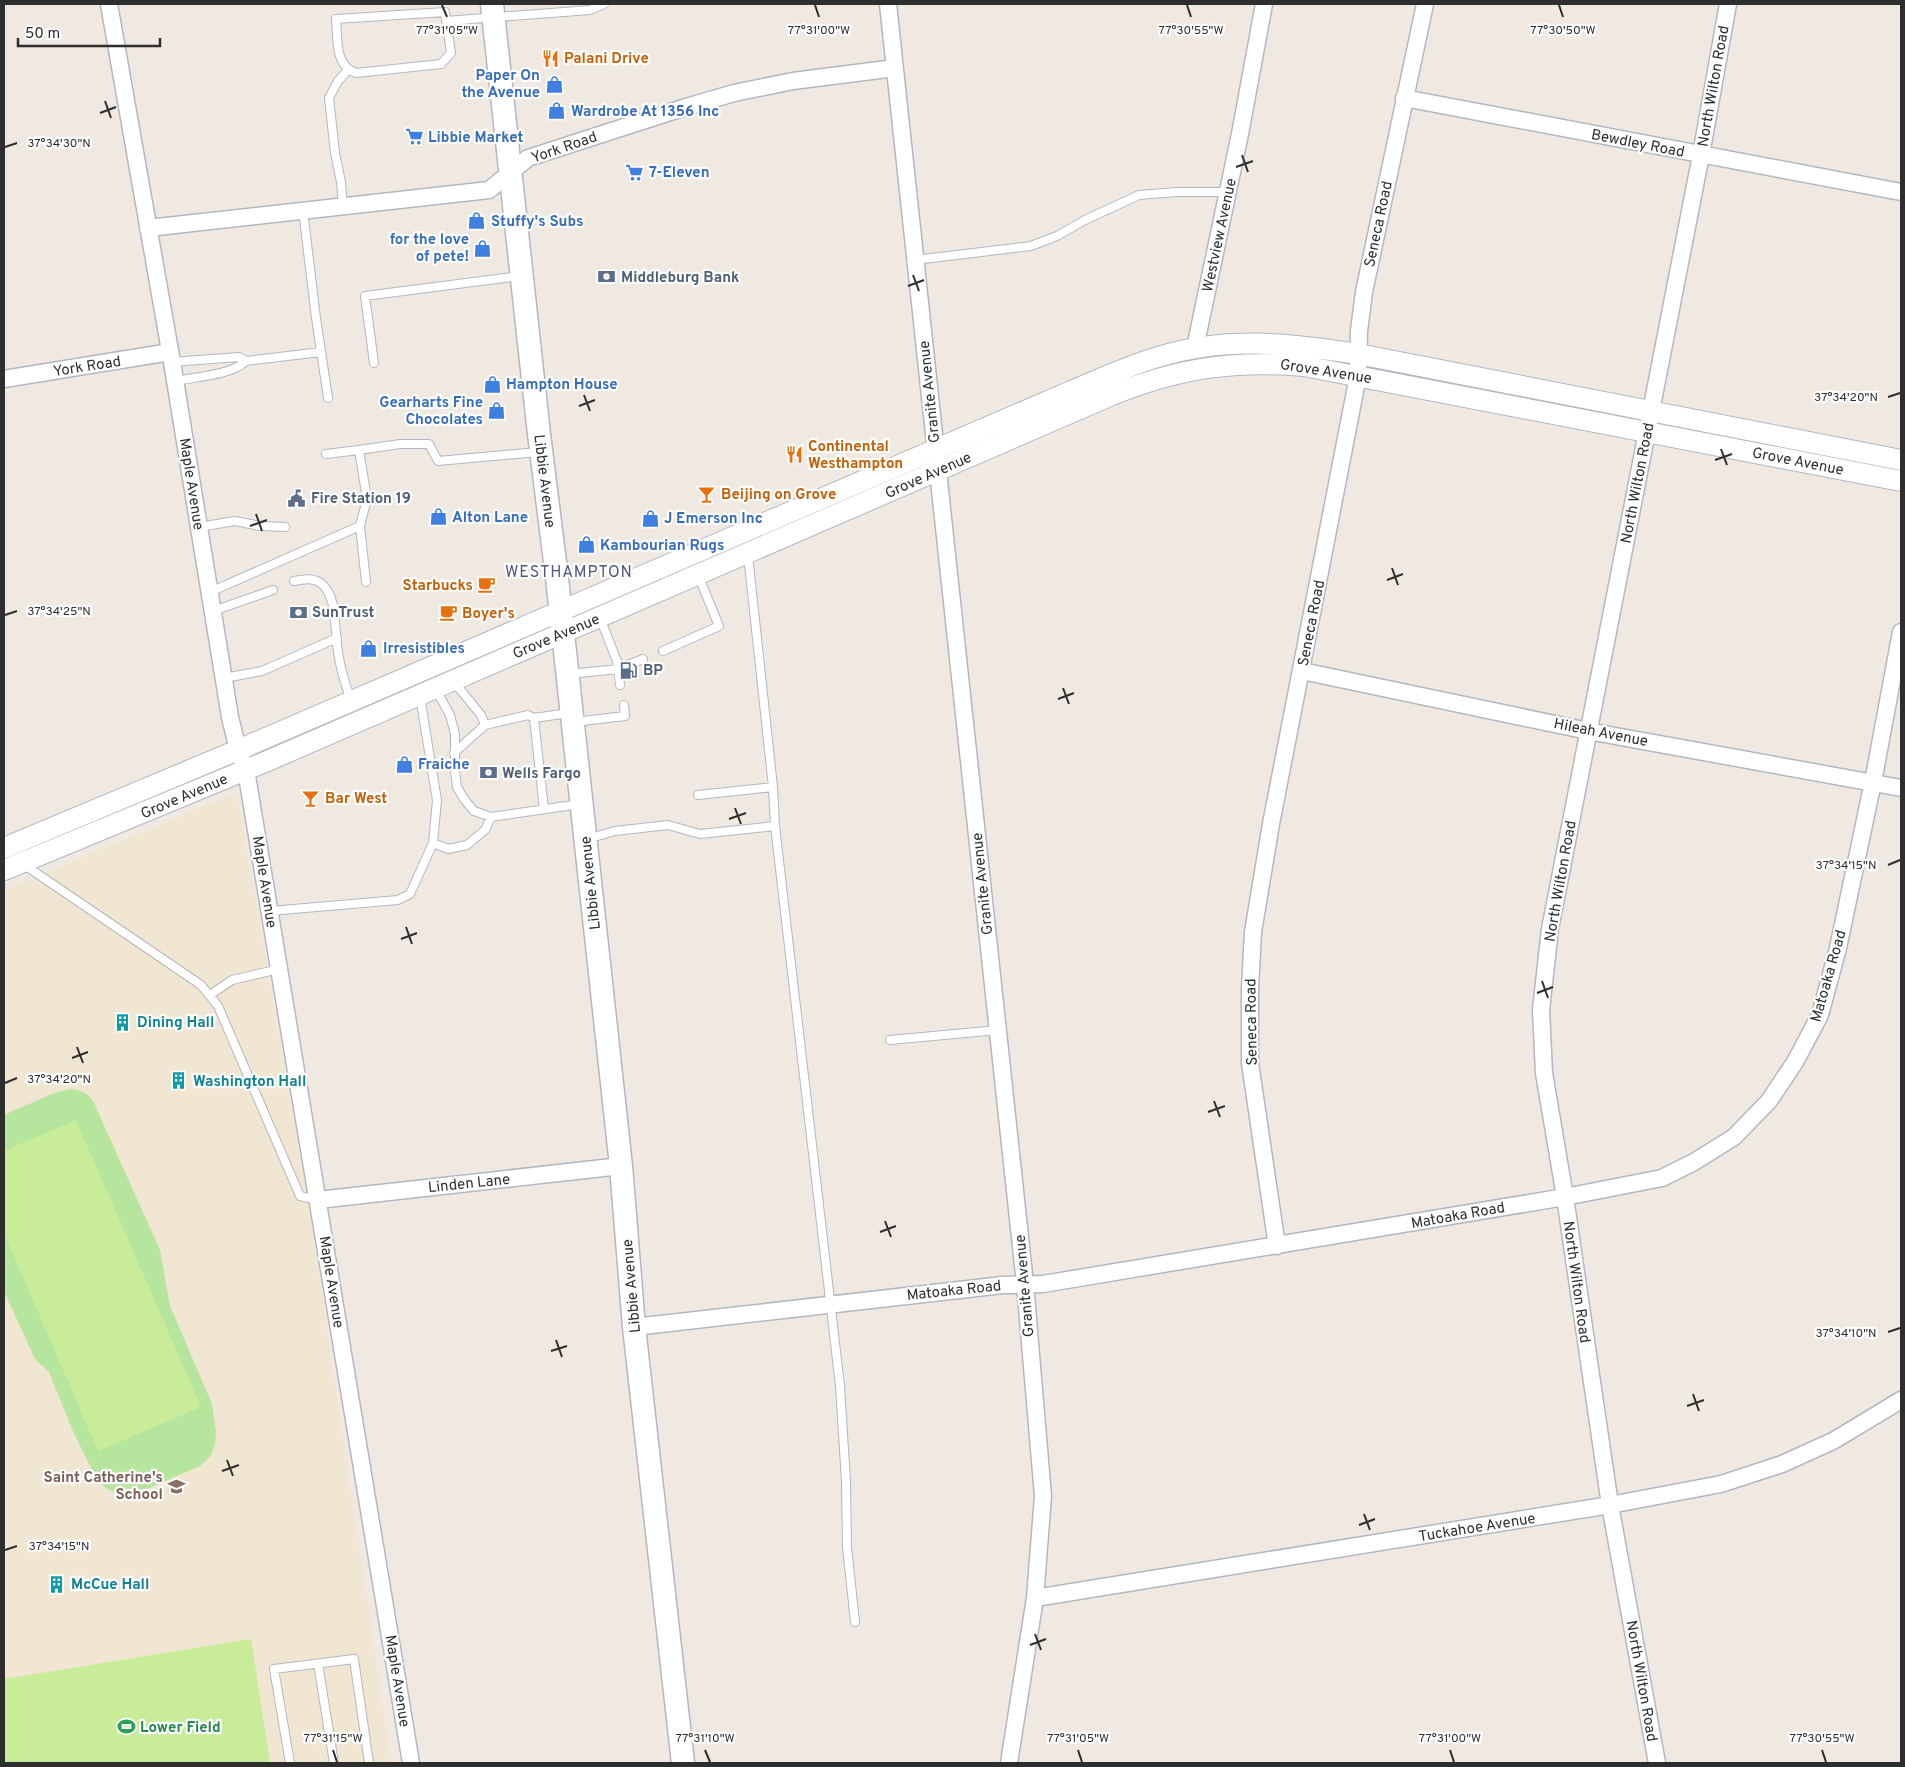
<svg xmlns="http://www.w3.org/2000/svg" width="1905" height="1767" font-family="Overpass,sans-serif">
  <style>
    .education { fill: #f0e6d1 }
    .green { fill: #b6e59e }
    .pitch { fill: #c9ec9a }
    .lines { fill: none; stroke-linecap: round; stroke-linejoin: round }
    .service-casing { stroke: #b4b7c1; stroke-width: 10 }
    .minor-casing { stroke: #b4b7c1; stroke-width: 19 }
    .tertiary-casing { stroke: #b4b7c1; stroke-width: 22 }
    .secondary-casing { stroke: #b4b7c1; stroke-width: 25 }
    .service { stroke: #fff; stroke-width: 8 }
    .minor { stroke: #fff; stroke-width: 16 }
    .tertiary { stroke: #fff; stroke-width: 20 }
    .secondary { stroke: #fff; stroke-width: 22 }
    .ticks { fill: none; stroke: #2e2e2e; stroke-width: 2 }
    .labels { text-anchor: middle; stroke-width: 4.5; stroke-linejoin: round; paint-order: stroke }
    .food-label { font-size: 15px; font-weight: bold; fill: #c56008; stroke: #fff; text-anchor: start }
    .shop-label { font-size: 15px; font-weight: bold; fill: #366cbe; stroke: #fff; text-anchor: start }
    .street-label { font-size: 15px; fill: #2e2e2e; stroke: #fff }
    .service-label { font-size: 15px; font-weight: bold; fill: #4e5e75; stroke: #fff; text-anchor: start }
    .culture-label { font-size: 15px; font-weight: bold; fill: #0d838f; stroke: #fff; text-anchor: start }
    .education-label { font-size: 15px; font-weight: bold; fill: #785e54; stroke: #fff; text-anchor: end }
    .leisure-label { font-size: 15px; font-weight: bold; fill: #27864d; stroke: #fff; text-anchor: start }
    .neighbourhood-label { font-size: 16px; letter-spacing: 1px; fill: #4d5680; stroke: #fff }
    .ticks-label { font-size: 12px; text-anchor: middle; fill: #2e2e2e; stroke: #fff; stroke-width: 4.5; stroke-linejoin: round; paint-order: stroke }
  </style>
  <rect width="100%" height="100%" fill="#efe9e1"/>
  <path class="education" d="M237,793l72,415 82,555h-387v-873z"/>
  <path class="green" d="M69,1089c11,1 17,3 24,12l67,149 10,56 42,98 4,28 -1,13 -5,12 -10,9 -67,29 -9,1 -17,-7 -8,-7 -7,-12 -19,-39 -24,-59 -14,-13 -31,-68v-176l48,-21z"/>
  <path class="pitch" d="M76,1120l125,287 -103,44 -94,-218v-82z
    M251,1639l19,124h-266v-84z"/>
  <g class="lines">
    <defs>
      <path id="service" d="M445,12l6,41 -10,11 -85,9c-22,-8 -18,-34 -20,-54z
        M446,21l144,-11 14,-6
        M343,206l-2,-24 -6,-29 -6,-55 9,-17 10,-11
        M303,210l13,108 12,80
        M915,260l116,-14 26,-10 28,-16 54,-25 38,-3h52
        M246,361l75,-9
        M172,362l67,-5 7,4c-14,14 -51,16 -71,20
        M374,363l-9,-67 155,-20
        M359,450l41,-6h29l9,17 100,-9
        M360,526l6,56
        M199,527l36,-6 25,5 25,1
        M748,555l25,232 2,39 65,560 6,95 1,66 8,75
        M294,581c10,-2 21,-4 29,4 15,14 11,47 15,66 2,17 7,33 13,49
        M210,592l150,-66 7,-27 -8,-49 -33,4
        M213,611l60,-21
        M600,618l17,43 3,24
        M663,651l56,-25 -21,-51
        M569,674l49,-5 25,-10
        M224,678l38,-7 75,-33
        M454,682l27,33 4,10
        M436,690l14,25 5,19v37l2,16 7,12 10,12 17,6 89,-13
        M534,718l35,-5
        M574,722l51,-6 -1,-11
        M454,753l31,-28 43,-10 6,3 10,91
        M698,795l75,-8
        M587,839l28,-8 53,-6 32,9 75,-8
        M433,843l15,6 19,-4 18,-15 6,-13
        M23,864l178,121 17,21 82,190 18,4
        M270,911l128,-11 12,-6 23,-51 4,-43 -17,-103
        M210,995l22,-15 47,-11
        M890,1040l108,-10
        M318,1664l16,99
        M290,1763l-16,-94 80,-10 15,104"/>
      <path id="minor" d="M109,4l63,358 58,355 8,33 8,20 165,993
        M888,4l137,1280 18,212 -8,102 -26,165
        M1404,98l497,94
        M148,228l341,-38 39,-32 158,-51 48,-14 59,-12 102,-13
        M1195,348l45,-214 24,-130
        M4,379l166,-27
        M1302,671l286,60 313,57
        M318,1200l303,-34
        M1277,1246l-27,-183v-74l3,-57 18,-108 87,-448 1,-45 5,-39 61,-288
        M634,1327l369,-42 40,-1 522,-87 97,-19 32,-16 40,-25 35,-36 26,-39 25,-47 18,-67 35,-166 28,-150
        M1035,1598l575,-93 111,-21 61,-20 51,-23 68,-41
        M1657,1763l-47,-258 -45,-308 -21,-124 -3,-63 9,-81 151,-774 27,-151"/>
      <path id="tertiary" d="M4,848l234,-98 831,-358c29,-12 58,-26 89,-35 67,-21 132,-14 200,-3l543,106
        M4,870l261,-108 847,-367c67,-27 121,-35 192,-29l597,115"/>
      <path id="secondary" d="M492,4l47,430 18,144 64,588 13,161 49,436"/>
    </defs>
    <use href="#service" class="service-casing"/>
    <use href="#minor" class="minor-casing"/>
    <use href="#tertiary" class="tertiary-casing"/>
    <use href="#secondary" class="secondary-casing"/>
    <use href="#service" class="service"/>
    <use href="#minor" class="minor"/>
    <use href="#tertiary" class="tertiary"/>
    <use href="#secondary" class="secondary"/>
  </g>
  <path class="ticks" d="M442,5l5,12M815,5l4,12M1187,5l4,12M1559,5l4,12M105,101l6,17M100,113l16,-6M5,147l12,-4M1242,155l6,17M1236,167l17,-6M913,275l6,16M908,286l16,-6M584,395l6,16M1888,397l12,-4M579,406l16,-6M1721,449l6,16M1715,460l17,-6M256,514l6,17M250,526l17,-6M1392,568l6,17M1387,580l16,-6M5,615l12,-4M1063,688l6,16M1058,699l16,-6M735,808l6,16M729,819l17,-6M1888,865l12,-5M406,927l6,17M401,939l16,-6M1542,981l6,17M1537,993l16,-6M77,1047l6,16M72,1058l16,-6M5,1083l12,-5M1214,1101l6,16M1208,1112l17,-6M885,1221l6,16M880,1232l16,-6M1888,1332l12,-4M556,1340l6,17M551,1351l16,-5M1693,1394l6,17M1687,1406l17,-6M227,1460l6,16M222,1471l17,-6M1364,1514l6,16M1359,1525l16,-6M5,1550l12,-4M1035,1634l6,16M1030,1645l16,-6M333,1750l4,12M705,1750l5,12M1078,1750l4,12M1450,1750l4,12M1822,1750l4,12"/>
  <defs>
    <symbol id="restaurant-bare" viewBox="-9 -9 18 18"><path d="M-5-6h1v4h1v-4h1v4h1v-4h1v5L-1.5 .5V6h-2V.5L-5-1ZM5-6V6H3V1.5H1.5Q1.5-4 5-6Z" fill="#e8710a" stroke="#fff" stroke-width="2.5" paint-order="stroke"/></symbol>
    <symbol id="shop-bare" viewBox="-9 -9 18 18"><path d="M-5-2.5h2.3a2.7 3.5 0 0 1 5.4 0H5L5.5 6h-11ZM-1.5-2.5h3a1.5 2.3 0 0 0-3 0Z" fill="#3f7fe0" stroke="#fff" stroke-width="2.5" paint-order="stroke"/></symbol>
    <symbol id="supermarket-bare" viewBox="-9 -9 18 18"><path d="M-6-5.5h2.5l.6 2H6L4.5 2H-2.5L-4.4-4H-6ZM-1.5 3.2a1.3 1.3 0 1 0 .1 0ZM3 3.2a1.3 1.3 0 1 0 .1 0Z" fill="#3f7fe0" stroke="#fff" stroke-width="2.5" paint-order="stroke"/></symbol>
    <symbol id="bank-bare" viewBox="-9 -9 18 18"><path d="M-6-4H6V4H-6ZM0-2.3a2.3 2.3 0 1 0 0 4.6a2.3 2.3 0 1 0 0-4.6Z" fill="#5c6f8a" stroke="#fff" stroke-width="2.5" paint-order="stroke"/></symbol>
    <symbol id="bar-bare" viewBox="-9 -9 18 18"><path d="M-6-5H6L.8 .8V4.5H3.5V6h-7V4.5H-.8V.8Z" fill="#e8710a" stroke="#fff" stroke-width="2.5" paint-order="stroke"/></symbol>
    <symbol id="civic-bare" viewBox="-9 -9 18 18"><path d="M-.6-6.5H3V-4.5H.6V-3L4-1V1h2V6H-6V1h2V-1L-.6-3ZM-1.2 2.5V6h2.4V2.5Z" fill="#5c6f8a" stroke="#fff" stroke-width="2.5" paint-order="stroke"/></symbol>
    <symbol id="cafe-bare" viewBox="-9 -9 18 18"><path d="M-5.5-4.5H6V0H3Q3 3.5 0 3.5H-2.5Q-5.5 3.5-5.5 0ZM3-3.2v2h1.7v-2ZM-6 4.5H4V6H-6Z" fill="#e8710a" stroke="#fff" stroke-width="2.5" paint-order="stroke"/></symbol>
    <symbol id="fuel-bare" viewBox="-9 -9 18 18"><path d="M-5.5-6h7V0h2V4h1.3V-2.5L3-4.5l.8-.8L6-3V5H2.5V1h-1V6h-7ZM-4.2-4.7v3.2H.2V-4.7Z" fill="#5c6f8a" stroke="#fff" stroke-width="2.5" paint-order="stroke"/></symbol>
    <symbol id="building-bare" viewBox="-9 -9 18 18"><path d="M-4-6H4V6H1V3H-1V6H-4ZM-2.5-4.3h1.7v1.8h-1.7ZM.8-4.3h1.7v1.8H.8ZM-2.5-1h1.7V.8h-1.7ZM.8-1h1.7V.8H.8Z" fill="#0f9aa8" stroke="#fff" stroke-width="2.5" paint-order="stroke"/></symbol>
    <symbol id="school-bare" viewBox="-9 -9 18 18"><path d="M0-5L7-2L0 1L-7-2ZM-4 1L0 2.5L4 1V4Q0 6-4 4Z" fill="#8d6e63" stroke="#fff" stroke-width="2.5" paint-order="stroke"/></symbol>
    <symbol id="stadium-bare" viewBox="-9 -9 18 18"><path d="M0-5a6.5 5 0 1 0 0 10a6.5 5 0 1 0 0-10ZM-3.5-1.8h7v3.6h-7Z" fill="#2e9e5b" stroke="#fff" stroke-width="2.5" paint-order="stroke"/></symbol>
  </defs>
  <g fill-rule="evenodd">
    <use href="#restaurant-bare" x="538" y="46" width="25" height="25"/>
    <use href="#shop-bare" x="542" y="72" width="25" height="25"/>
    <use href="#shop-bare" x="544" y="98" width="25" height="25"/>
    <use href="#supermarket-bare" x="402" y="124" width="25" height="25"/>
    <use href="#supermarket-bare" x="622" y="160" width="25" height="25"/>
    <use href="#shop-bare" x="464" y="208" width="25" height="25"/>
    <use href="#shop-bare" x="470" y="236" width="25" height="25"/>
    <use href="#bank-bare" x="594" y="264" width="25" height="25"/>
    <use href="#shop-bare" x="480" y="372" width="25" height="25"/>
    <use href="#shop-bare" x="484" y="398" width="25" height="25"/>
    <use href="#restaurant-bare" x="782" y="442" width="25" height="25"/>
    <use href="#bar-bare" x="694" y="482" width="25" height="25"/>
    <use href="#civic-bare" x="284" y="486" width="25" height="25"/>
    <use href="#shop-bare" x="426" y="504" width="25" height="25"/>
    <use href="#shop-bare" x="638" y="506" width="25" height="25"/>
    <use href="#shop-bare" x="574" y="532" width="25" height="25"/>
    <use href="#cafe-bare" x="474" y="572" width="25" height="25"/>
    <use href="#bank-bare" x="286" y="600" width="25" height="25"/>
    <use href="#cafe-bare" x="436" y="600" width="25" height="25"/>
    <use href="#shop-bare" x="356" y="636" width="25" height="25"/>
    <use href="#fuel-bare" x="616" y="658" width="25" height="25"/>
    <use href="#shop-bare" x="392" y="752" width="25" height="25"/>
    <use href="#bank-bare" x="476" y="760" width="25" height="25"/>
    <use href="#bar-bare" x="298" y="786" width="25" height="25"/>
    <use href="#building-bare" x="110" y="1010" width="25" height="25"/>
    <use href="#building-bare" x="166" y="1068" width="25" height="25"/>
    <use href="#school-bare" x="164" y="1474" width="25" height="25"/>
    <use href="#building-bare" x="44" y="1572" width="25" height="25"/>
    <use href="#stadium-bare" x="114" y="1714" width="25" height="25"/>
  </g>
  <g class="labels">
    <g class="food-label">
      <text x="564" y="63">Palani Drive</text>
      <text x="808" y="451">Continental<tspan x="808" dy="17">Westhampton</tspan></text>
      <text x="721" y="499">Beijing on Grove</text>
      <text x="473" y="590" text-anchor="end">Starbucks</text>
      <text x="462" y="618">Boyer's</text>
      <text x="325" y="803">Bar West</text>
    </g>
    <g class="shop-label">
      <text x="540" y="80" text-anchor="end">Paper On<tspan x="540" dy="17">the Avenue</tspan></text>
      <text x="571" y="116">Wardrobe At 1356 Inc</text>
      <text x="428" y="142">Libbie Market</text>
      <text x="649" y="177">7-Eleven</text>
      <text x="491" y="226">Stuffy's Subs</text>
      <text x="469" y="244" text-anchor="end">for the love<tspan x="469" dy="17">of pete!</tspan></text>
      <text x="506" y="389">Hampton House</text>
      <text x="483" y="407" text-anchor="end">Gearharts Fine<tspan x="483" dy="17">Chocolates</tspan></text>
      <text x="452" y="522">Alton Lane</text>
      <text x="664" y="523">J Emerson Inc</text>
      <text x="600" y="550">Kambourian Rugs</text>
      <text x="383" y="653">Irresistibles</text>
      <text x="418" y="769">Fraiche</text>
    </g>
    <g class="street-label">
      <text transform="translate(1713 86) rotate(-80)" y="5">North Wilton Road</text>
      <text transform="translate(1638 143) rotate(11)" y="5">Bewdley Road</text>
      <text transform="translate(564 147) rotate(-19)" y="5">York Road</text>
      <text transform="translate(1378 224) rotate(-78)" y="5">Seneca Road</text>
      <text transform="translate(1219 235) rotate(-78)" y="5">Westview Avenue</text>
      <text transform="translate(87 366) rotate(-9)" y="5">York Road</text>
      <text transform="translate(1326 371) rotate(9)" y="5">Grove Avenue</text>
      <text transform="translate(929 392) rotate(-96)" y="5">Granite Avenue</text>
      <text transform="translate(1798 461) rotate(11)" y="5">Grove Avenue</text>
      <text transform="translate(928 475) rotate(-24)" y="5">Grove Avenue</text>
      <text transform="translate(545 481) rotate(83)" y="5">Libbie Avenue</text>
      <text transform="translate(1637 483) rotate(-79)" y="5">North Wilton Road</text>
      <text transform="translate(192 484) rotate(81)" y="5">Maple Avenue</text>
      <text transform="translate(1311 623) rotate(-79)" y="5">Seneca Road</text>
      <text transform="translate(556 636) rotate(-23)" y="5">Grove Avenue</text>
      <text transform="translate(1601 732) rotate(11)" y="5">Hileah Avenue</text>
      <text transform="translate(184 796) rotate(-23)" y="5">Grove Avenue</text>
      <text transform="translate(1560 881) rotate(-80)" y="5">North Wilton Road</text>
      <text transform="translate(265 882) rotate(81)" y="5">Maple Avenue</text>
      <text transform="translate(590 883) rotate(-96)" y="5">Libbie Avenue</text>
      <text transform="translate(982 884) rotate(-96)" y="5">Granite Avenue</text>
      <text transform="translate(1828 976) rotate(-74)" y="5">Matoaka Road</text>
      <text transform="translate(1251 1022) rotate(-91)" y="5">Seneca Road</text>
      <text transform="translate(469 1183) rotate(-6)" y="5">Linden Lane</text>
      <text transform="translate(1458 1215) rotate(-10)" y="5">Matoaka Road</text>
      <text transform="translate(332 1282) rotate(81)" y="5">Maple Avenue</text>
      <text transform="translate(1577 1282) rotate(82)" y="5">North Wilton Road</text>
      <text transform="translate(631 1286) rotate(-95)" y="5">Libbie Avenue</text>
      <text transform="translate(1024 1286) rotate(-95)" y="5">Granite Avenue</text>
      <text transform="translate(954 1290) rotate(-6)" y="5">Matoaka Road</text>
      <text transform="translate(1477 1527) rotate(-9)" y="5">Tuckahoe Avenue</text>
      <text transform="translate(398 1681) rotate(81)" y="5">Maple Avenue</text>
      <text transform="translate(1642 1681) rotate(80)" y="5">North Wilton Road</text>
    </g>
    <g class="service-label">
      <text x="621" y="282">Middleburg Bank</text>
      <text x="311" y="503">Fire Station 19</text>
      <text x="312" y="617">SunTrust</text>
      <text x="643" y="675">BP</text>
      <text x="502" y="778">Wells Fargo</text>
    </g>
    <g class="culture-label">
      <text x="137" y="1027">Dining Hall</text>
      <text x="193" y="1086">Washington Hall</text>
      <text x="71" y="1589">McCue Hall</text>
    </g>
    <g class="education-label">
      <text x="163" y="1482">Saint Catherine's<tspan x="163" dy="17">School</tspan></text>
    </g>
    <g class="leisure-label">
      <text x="140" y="1732">Lower Field</text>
    </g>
    <g class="neighbourhood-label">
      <text x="569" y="577">WESTHAMPTON</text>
    </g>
  </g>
  <g class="ticks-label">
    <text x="819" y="34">77°31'00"W</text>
    <text x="1191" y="34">77°30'55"W</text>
    <text x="1563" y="34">77°30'50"W</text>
    <text x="447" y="34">77°31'05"W</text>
    <text x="59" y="147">37°34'30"N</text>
    <text x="1846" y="401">37°34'20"N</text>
    <text x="59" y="615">37°34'25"N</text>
    <text x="1846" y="869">37°34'15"N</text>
    <text x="59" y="1083">37°34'20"N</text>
    <text x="1846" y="1337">37°34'10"N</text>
    <text x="59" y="1550">37°34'15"N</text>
    <text x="333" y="1742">77°31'15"W</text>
    <text x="705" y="1742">77°31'10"W</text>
    <text x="1078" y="1742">77°31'05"W</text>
    <text x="1450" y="1742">77°31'00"W</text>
    <text x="1822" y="1742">77°30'55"W</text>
  </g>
  <rect width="1905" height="1767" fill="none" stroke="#2e2e2e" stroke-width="10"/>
  <path d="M18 38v8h142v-8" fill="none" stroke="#2e2e2e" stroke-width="2.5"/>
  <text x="25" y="38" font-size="15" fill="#2e2e2e" stroke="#ffffff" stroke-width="4" paint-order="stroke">50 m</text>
</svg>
